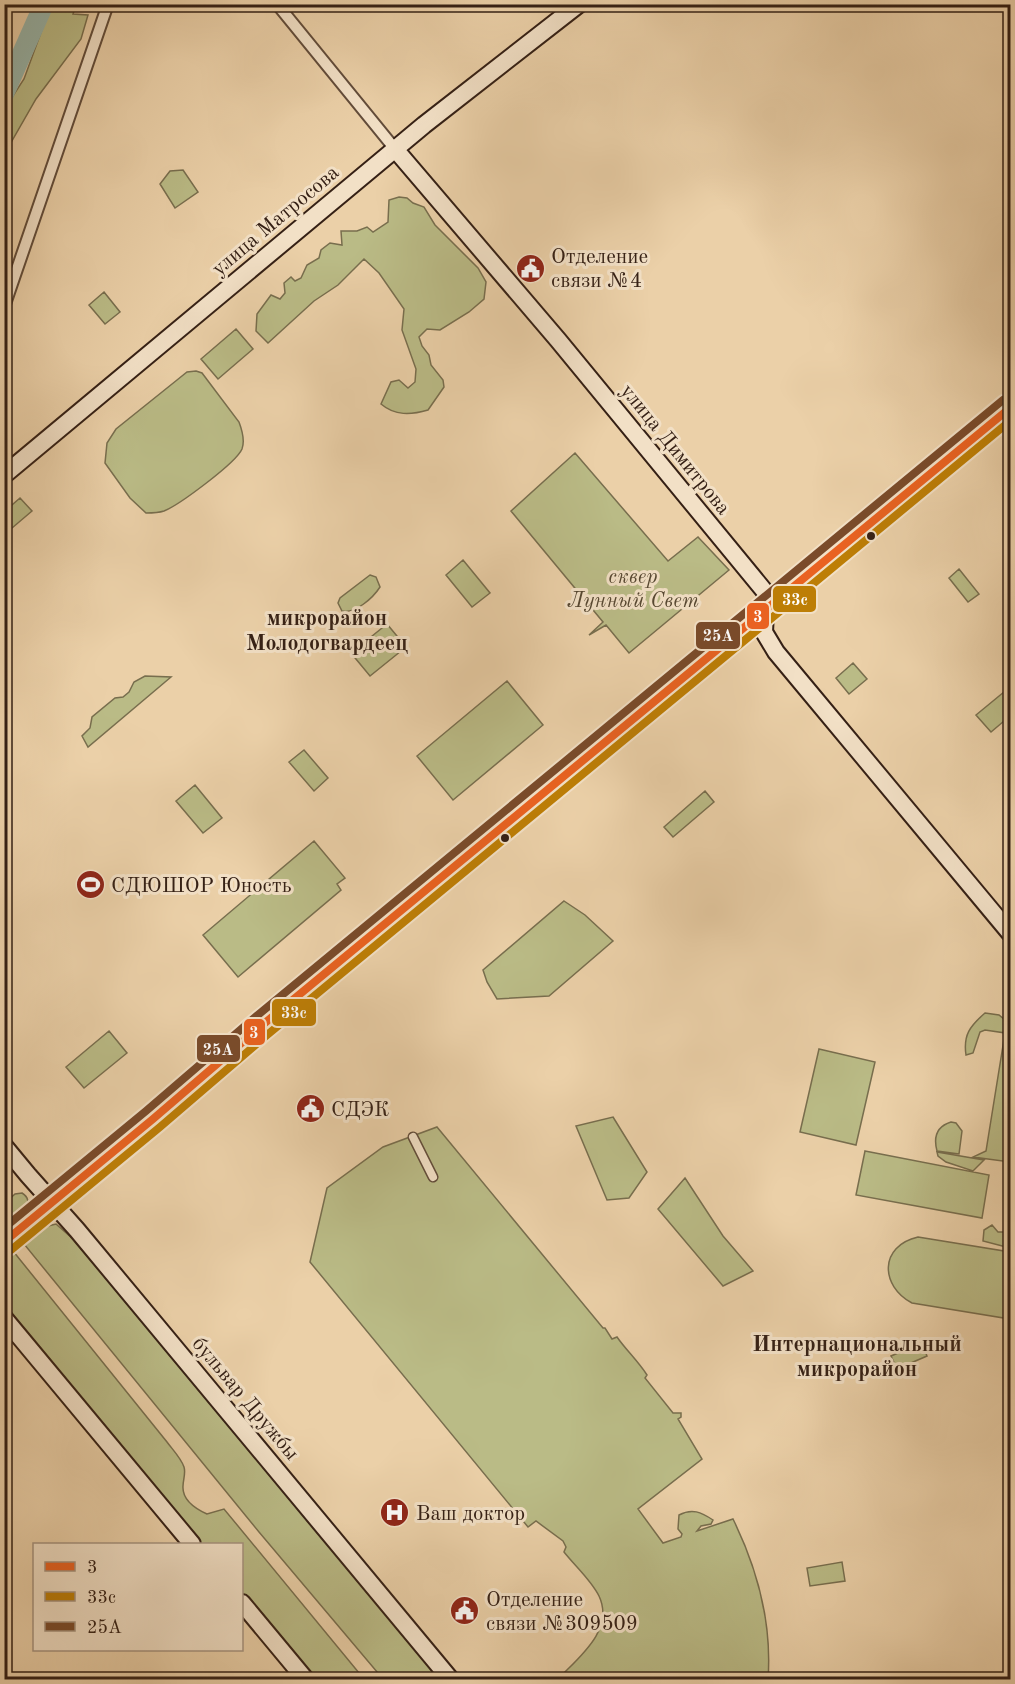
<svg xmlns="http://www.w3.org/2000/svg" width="1015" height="1684" font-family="'Old Standard TT',serif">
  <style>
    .green { fill: #babb86; stroke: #786e4e; stroke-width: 1.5 }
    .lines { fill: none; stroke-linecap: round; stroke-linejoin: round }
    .river { stroke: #98b6ab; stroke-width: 20 }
    .pedestrian-casing { stroke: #624c3a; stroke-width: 11 }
    .minor-casing { stroke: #624c3a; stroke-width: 14 }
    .secondary-casing { stroke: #352015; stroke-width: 20 }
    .primary-casing { stroke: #352015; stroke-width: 21 }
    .pedestrian { stroke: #f2e0c6; stroke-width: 8 }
    .minor { stroke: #f2e0c6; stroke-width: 10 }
    .secondary { stroke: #f2e0c6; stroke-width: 16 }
    .primary { stroke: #ebd0a8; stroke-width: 18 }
    .bus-1-casing { stroke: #f2e0c6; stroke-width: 12 }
    .bus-2-casing { stroke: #f2e0c6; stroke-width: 12 }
    .bus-3-casing { stroke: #f2e0c6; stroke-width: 12 }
    .bus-1 { stroke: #e96221; stroke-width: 8 }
    .bus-2 { stroke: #bd7e06; stroke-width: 8 }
    .bus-3 { stroke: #7a4b2a; stroke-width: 8 }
    .bus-dot { fill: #352015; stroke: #f2e0c6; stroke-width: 2 }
    .labels { text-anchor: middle; stroke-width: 6; stroke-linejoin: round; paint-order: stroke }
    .street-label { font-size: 21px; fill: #352015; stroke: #f2e0c6 }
    .poi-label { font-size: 21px; fill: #352015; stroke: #f2e0c6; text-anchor: start }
    .park-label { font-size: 21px; font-style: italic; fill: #564731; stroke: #f2e0c6 }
    .neighbourhood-label { font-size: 22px; font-weight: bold; fill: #352015; stroke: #f2e0c6 }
    .line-badge { stroke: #f2e0c6; stroke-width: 2 }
    .badge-label { font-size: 16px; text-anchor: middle; font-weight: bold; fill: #fff }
  </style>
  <rect width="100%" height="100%" fill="#ebd0a8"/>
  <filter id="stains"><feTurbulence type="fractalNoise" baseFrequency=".00333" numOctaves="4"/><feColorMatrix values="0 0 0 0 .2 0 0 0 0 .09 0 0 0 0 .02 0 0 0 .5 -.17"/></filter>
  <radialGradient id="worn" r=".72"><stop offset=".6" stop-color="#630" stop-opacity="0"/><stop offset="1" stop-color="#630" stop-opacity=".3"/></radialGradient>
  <path class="green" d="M51,5h25l-3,9 15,1 -7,24 -45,60 -31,54v-45l19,-29z
    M183,170l15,22 -23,16 -15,-24 10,-13z
    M399,197l8,1 6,5 11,4 11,18 43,43 8,14 -2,17 -15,13 -29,18 -13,-1 -8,8 3,9 7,9 2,10 12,15 1,7 -16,23c-17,5 -33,6 -47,-6l10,-22 8,-2 9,8 7,-6 1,-13 -14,-39 2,-21 -25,-36 -15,-14 -26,26 -24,16 -46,42 -12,-12 1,-17 14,-19 9,4 5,-6 -1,-10 7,-6 4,4 6,-3 6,-13 12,-7 2,-8 9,-7 12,2 -1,-14h16l10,-4 6,5 15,-10 1,-22z
    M104,292l16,20 -15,12 -16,-19z
    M236,329l17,20 -35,30 -17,-20z
    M196,371l6,2 37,49c3,8 6,19 3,27 -6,14 -63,56 -78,62 -6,2 -12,2 -18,2l-16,-15 -25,-35 2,-20 9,-14 61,-49 10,-8z
    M575,453l93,108 30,-24 31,33 -100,83 -23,-28 -17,10 14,-13 -92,-111z
    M20,498l12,13 -27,23v-23z
    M463,560l27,33 -18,14 -26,-32z
    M959,569l20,25 -11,8 -19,-24z
    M370,575l6,2 4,10c-7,11 -25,27 -38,24l-4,-8 2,-5z
    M387,624l19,23 -36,29 -19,-23z
    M853,663l14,16 -18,15 -13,-16z
    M145,676l26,1 -83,70 -6,-11 8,-8 2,-11 23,-19 8,-1 6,-5 5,-10z
    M507,681l36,44 -90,75 -36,-44z
    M1010,687v29l-19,16 -15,-17z
    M304,750l24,28 -14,13 -25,-29z
    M195,785l27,33 -19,15 -27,-32z
    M705,791l9,11 -41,35 -9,-10z
    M314,841l31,37 -8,6 4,6 -103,87 -35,-42z
    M564,901l21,14 28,26 -64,55 -52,3 -10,-17 -4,-12z
    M985,1013l14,2 11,9v138l-37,-5 13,-6 19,-118 -20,-3 -5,2 -7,21 -7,2c-3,-20 4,-29 19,-42z
    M109,1031l18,22 -43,35 -18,-21z
    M819,1049l56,13 -19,83 -56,-13z
    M613,1117l34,55 -18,26 -22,2 -31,-74z
    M951,1122l5,1 6,8 -3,23 -22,-3c-4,-15 1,-25 14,-29z
    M437,1127l166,201h2l7,11 5,-2c9,13 21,24 30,38l-2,3 28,35h8v4l-3,2 24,40 -64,50 25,34 18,-6 1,-3 -4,-5 1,-14c13,-7 22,-3 34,5l-2,4 -10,2 -4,5 36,-12c24,49 39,105 35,160h-210c20,-21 57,-49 41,-83 -8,-16 -24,-30 -35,-44l2,-5 -3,-6 -27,-20 -8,6 -218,-265 17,-74 56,-41z
    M865,1151l124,24 -7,43 -126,-23z
    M937,1152l47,8 -11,11 -27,-9 -8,-6z
    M685,1178l38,58 30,35 -30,15 -65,-77z
    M22,1193c17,11 -8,25 -17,33v-23l10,-9z
    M56,1224l17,15 366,440h-56l-124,-147 -235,-288 24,-18z
    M1010,1224v24l-27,-7 1,-11 8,-5 6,7h6z
    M918,1237l92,15v67l-98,-16c-32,-17 -33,-57 6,-66z
    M13,1251l154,191c5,7 14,16 17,25 2,6 -1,13 -1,19 -1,14 13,23 24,28l17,-5 140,170h-51l-71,-85v-50h-42l-195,-236 -1,-49z
    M922,1343l5,13 -30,13 -6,-13z
    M842,1562l3,19 -35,5 -3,-18z"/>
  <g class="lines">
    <path class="river" d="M4,94l40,-90"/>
    <defs>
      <path id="pedestrian" d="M413,1137l20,40"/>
      <path id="minor" d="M277,4l118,145
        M4,307l104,-303"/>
      <path id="secondary" d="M395,149l163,191 208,253 -2,39 12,20 234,281
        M4,475l420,-350 155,-121
        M4,1146l24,29 49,55 374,450
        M4,1318l188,226
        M242,1603l64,77"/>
      <path id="primary" d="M4,1242l149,-123 107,-92 750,-619"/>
    </defs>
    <use href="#pedestrian" class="pedestrian-casing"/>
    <use href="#minor" class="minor-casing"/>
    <use href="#secondary" class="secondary-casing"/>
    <use href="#primary" class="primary-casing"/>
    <use href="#pedestrian" class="pedestrian"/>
    <use href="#minor" class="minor"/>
    <use href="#secondary" class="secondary"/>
    <use href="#primary" class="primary"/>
    <defs>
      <path id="bus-1" d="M4,1242l149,-123 107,-92 750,-619"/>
      <path id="bus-2" d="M11,1250l149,-123 107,-92 743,-614"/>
      <path id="bus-3" d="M4,1228l142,-117 107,-92 750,-619"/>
    </defs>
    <use href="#bus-1" class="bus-1-casing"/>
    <use href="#bus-2" class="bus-2-casing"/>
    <use href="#bus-3" class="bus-3-casing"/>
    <use href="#bus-1" class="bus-1"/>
    <use href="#bus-2" class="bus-2"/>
    <use href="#bus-3" class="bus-3"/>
  </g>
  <defs>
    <symbol id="civic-disc" viewBox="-11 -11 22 22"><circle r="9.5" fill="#8f2418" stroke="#f2e0c6"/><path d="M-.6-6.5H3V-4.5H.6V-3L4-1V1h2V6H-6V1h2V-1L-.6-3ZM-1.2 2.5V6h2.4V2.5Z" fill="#fff"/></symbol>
    <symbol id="stadium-disc" viewBox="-11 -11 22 22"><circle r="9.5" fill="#8f2418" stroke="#f2e0c6"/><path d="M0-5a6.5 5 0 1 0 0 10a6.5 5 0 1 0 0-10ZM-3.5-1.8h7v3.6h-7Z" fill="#fff"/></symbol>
    <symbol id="hospital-disc" viewBox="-11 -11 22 22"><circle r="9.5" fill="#8f2418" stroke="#f2e0c6"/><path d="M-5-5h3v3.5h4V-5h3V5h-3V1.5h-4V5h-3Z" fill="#fff"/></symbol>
  </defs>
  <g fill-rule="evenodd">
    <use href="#civic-disc" x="514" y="252" width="33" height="33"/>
    <use href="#stadium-disc" x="74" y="868" width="33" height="33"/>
    <use href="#civic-disc" x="294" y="1092" width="33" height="33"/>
    <use href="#hospital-disc" x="378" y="1496" width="33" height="33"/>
    <use href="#civic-disc" x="448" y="1594" width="33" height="33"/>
  </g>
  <g class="bus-dot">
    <circle cx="871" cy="536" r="5"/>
    <circle cx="505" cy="838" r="5"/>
  </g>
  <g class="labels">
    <g class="street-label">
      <text transform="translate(275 220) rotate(-40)" y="7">улица Матросова</text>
      <text transform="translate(676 449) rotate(51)" y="7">улица Димитрова</text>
      <text transform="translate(246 1398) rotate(50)" y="7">бульвар Дружбы</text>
    </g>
    <g class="poi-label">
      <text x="551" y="263">Отделение<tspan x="551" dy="24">связи №4</tspan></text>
      <text x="111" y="892">СДЮШОР Юность</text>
      <text x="331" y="1116">СДЭК</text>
      <text x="416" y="1520">Ваш доктор</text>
      <text x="486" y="1606">Отделение<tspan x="486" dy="24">связи №309509</tspan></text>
    </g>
    <g class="park-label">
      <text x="633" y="583">сквер<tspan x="633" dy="24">Лунный Свет</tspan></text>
    </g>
    <g class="neighbourhood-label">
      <text x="327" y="625">микрорайон<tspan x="327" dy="25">Молодогвардеец</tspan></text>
      <text x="857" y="1351">Интернациональный<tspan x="857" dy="25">микрорайон</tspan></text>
    </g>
  </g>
  <g class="line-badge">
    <rect x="772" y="585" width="45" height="28" rx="6" fill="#bd7e06"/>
    <rect x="746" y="602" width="24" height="28" rx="6" fill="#e96221"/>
    <rect x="695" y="621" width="46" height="29" rx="6" fill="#7a4b2a"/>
    <rect x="271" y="998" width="46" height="29" rx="6" fill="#bd7e06"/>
    <rect x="243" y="1018" width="23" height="28" rx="6" fill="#e96221"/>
    <rect x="196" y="1034" width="45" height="29" rx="6" fill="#7a4b2a"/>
  </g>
  <g class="badge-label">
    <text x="795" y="605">33с</text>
    <text x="758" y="622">3</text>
    <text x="718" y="641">25А</text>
    <text x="294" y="1018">33с</text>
    <text x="254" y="1038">3</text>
    <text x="218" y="1055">25А</text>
  </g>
  <rect width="1015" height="1684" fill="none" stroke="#ebd0a8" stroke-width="24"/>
  <rect x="6" y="6" width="1003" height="1672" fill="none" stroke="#352015" stroke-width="3"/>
  <rect x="12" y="12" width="991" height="1660" fill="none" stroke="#352015" stroke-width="1.5"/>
  <rect x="33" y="1543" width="210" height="108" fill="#f2e0c6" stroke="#a6937f" stroke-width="1.5"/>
  <rect x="45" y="1562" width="30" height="9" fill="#e96221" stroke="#a6937f" stroke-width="1.5"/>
  <text x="87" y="1573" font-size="18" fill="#352015">3</text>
  <rect x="45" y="1592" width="30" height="9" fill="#bd7e06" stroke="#a6937f" stroke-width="1.5"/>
  <text x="87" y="1603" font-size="18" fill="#352015">33с</text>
  <rect x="45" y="1622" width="30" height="9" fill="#7a4b2a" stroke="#a6937f" stroke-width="1.5"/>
  <text x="87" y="1633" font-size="18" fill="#352015">25А</text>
  <rect width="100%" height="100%" filter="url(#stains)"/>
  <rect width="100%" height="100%" fill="url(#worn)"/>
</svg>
